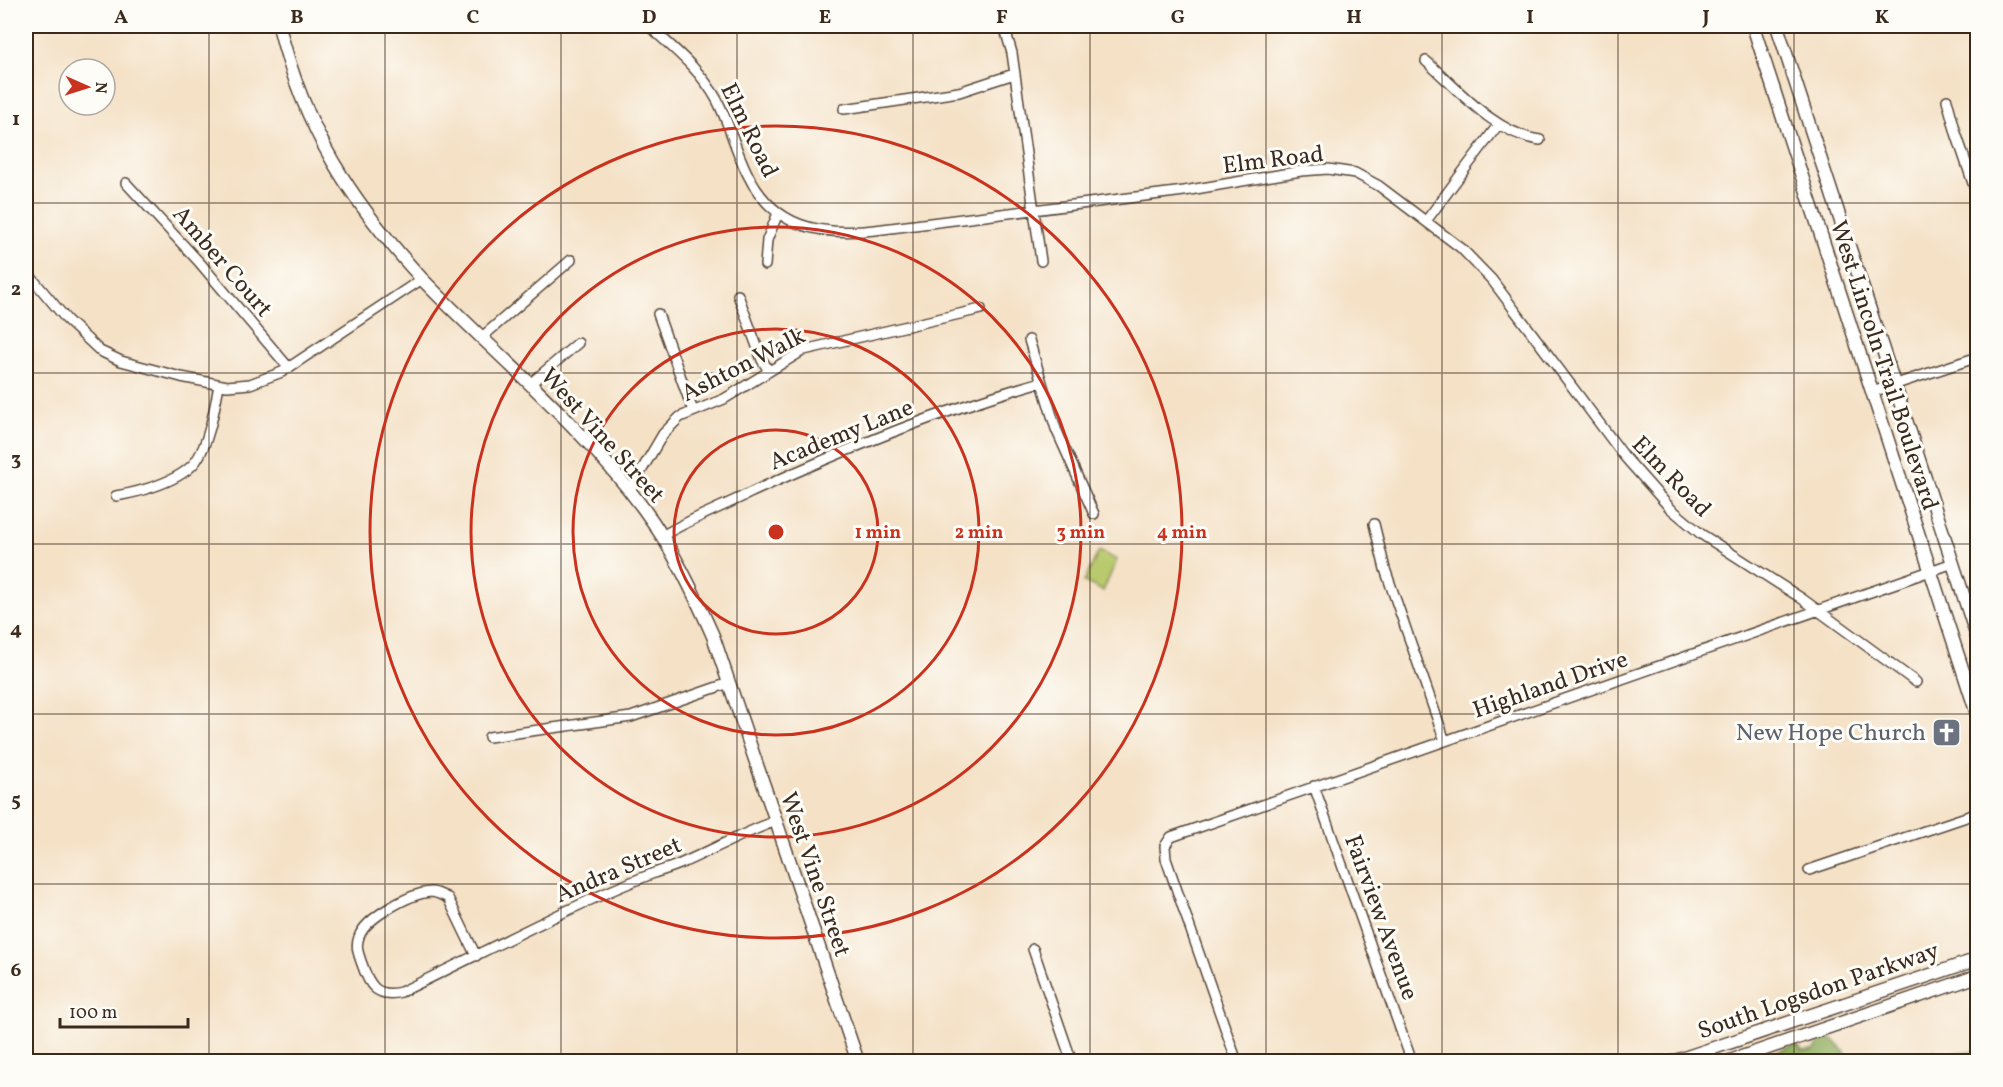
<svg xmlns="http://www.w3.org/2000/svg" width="2003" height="1087" font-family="Vollkorn,serif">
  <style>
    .green { fill: #b8ca6d; stroke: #7a7a46; stroke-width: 1.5 }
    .forest { fill: #92ae60; stroke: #666c3f; stroke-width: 1.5 }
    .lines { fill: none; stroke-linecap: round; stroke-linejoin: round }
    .minor-casing { stroke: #574537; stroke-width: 12 }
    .major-casing { stroke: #574537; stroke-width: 15 }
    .minor { stroke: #fff; stroke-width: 9 }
    .major { stroke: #fff; stroke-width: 12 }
    .grid { fill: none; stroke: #3b2a1e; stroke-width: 1.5; stroke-opacity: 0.55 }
    .ring { fill: none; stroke: #c8321e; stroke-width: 3 }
    .labels { text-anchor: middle; stroke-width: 6; stroke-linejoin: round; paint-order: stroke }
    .street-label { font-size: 24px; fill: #3b2a1e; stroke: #fdfcf7 }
    .worship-label { font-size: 24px; fill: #5b616d; stroke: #fdfcf7; text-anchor: end }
    .centre { fill: #c8321e; stroke: #fdfcf7; stroke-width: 3 }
    .ring-label { font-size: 18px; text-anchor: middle; font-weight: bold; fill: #c8321e; stroke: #fdfcf7; stroke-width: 6; stroke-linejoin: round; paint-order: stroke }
    .neatline { fill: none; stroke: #3b2a1e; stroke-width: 2 }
    .grid-label { font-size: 20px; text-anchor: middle; font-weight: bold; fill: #3b2a1e }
  </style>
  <rect width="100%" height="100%" fill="#fdfcf7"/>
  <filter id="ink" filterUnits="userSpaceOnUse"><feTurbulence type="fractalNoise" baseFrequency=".0167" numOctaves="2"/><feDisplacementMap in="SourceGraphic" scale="12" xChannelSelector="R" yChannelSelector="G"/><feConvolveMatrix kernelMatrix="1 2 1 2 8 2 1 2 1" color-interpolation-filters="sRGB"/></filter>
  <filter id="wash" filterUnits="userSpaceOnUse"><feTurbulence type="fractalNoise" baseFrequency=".008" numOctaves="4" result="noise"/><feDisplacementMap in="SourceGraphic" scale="24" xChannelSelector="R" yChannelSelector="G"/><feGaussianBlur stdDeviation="1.35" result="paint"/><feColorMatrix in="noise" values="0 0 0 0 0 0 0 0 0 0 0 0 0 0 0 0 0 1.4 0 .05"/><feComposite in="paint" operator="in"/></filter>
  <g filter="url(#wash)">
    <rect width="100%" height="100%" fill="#f4e1c6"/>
    <path class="green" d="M1099,551l18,9 -14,31 -19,-9z"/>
    <path class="forest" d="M1825,1039h8l11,12 5,10 -104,1 51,-18 7,7 11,-1z
      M1933,1050l12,4 32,-4v9l-9,2h-47z"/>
  </g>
  <g filter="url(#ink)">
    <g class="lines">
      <defs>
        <path id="minor" d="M649,26c25,23 51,43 68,74 12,23 18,49 30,73 26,55 73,63 128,57l309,-39 117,-20 27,-2 27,4 24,13 82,62 31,32 132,176 46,52 31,26 100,64 115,84
          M1004,26l8,27 29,208
          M1426,61c33,29 69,73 114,79
          M1947,100l9,33 22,65
          M844,109l115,-17 55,-18
          M126,183l74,80 89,105
          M1426,221l72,-96
          M765,265l2,-25 11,-27
          M26,271l41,49 33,31 21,10 60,16 46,9 23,-2 32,-12 140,-93
          M738,295l24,65 7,11
          M658,314l35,97
          M481,338l90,-78
          M1029,340l27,89 38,85
          M530,384l48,-41
          M1872,392l106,-35
          M630,490l33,-56 17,-17 44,-18 80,-49 177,-41
          M116,496c24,-4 65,-15 80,-35 13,-18 19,-55 23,-76
          M1374,524l11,45 60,172
          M662,536c28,-17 60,-29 90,-44 93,-43 190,-82 289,-110
          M489,737l142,-20 98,-34
          M1314,786l98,276
          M1809,870l169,-57
          M1033,949l39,113
          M476,956l-28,-58c-5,-2 -11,-6 -17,-6 -20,1 -66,26 -72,45 -4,10 0,18 3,27 7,21 14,34 39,28 82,-39 168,-86 253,-119 8,-3 17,-5 26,-9 32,-14 63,-31 96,-43
          M1237,1062l-71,-203 -1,-13 6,-9 782,-274"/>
        <path id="major" d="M279,26c26,105 71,174 143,253 74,76 158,144 221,229 29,39 50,83 70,128l145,426
          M1753,26l225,691
          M1777,26l201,614
          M1672,1062l306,-103
          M1727,1062l251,-86"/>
      </defs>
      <use href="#minor" class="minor-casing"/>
      <use href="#major" class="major-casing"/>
      <use href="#minor" class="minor"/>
      <use href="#major" class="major"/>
    </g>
  </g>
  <path class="grid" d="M209,26v1036M385,26v1036M561,26v1036M737,26v1036M913,26v1036M1090,26v1036M1266,26v1036M1442,26v1036M1618,26v1036M1794,26v1036M26,203h1952M26,373h1952M26,544h1952M26,714h1952M26,884h1952"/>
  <g class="ring">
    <circle cx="776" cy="532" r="102"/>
    <circle cx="776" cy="532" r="203"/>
    <circle cx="776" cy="532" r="305"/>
    <circle cx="776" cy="532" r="406"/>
  </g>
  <defs>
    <symbol id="church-square" viewBox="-11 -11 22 22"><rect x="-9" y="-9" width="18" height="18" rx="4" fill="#6b7280" stroke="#fdfcf7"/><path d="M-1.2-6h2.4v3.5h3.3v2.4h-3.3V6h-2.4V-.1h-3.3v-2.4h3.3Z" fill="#fff"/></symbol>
  </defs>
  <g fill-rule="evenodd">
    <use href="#church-square" x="1930" y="716" width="33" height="33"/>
  </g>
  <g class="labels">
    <g class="street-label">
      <text transform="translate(750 130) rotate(64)" y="8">Elm Road</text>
      <text transform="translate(1273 159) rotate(-7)" y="8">Elm Road</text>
      <text transform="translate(223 261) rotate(49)" y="8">Amber Court</text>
      <text transform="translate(743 364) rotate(-27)" y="8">Ashton Walk</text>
      <text transform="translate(1885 365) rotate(72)" y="8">West Lincoln Trail Boulevard</text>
      <text transform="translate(841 434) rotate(-22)" y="8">Academy Lane</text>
      <text transform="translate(603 435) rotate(48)" y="8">West Vine Street</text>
      <text transform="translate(1672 476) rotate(46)" y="8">Elm Road</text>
      <text transform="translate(1550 684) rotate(-19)" y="8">Highland Drive</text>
      <text transform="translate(618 869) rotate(-23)" y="8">Andra Street</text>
      <text transform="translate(816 874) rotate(71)" y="8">West Vine Street</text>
      <text transform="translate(1382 917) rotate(70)" y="8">Fairview Avenue</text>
      <text transform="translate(1818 990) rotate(-19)" y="8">South Logsdon Parkway</text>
    </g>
    <g class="worship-label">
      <text x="1926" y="740">New Hope Church</text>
    </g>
  </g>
  <circle cx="776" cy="532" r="9" class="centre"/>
  <g class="ring-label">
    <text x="878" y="538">1 min</text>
    <text x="979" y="538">2 min</text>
    <text x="1081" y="538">3 min</text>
    <text x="1182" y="538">4 min</text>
  </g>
  <rect width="2003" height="1087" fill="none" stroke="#fdfcf7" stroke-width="66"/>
  <g transform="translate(87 87) rotate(93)"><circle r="28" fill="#fdfcf7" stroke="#afa8a0" stroke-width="1.5"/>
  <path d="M0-4.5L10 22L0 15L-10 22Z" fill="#c8321e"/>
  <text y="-9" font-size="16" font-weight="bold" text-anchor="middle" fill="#3b2a1e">N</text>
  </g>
  <path d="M60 1018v9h128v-9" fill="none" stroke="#3b2a1e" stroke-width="3"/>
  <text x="69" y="1018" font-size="18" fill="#3b2a1e" stroke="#fdfcf7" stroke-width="4.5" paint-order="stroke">100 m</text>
  <rect x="33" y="33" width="1937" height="1021" class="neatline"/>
  <g class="grid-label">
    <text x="121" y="23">A</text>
    <text x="297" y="23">B</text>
    <text x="473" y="23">C</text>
    <text x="649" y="23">D</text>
    <text x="825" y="23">E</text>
    <text x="1002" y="23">F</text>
    <text x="1178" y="23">G</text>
    <text x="1354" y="23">H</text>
    <text x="1530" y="23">I</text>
    <text x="1706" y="23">J</text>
    <text x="1882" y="23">K</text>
    <text x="16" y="125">1</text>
    <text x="16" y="295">2</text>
    <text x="16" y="465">3</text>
    <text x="16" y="635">4</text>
    <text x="16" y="806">5</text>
    <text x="16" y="976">6</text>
  </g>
</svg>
